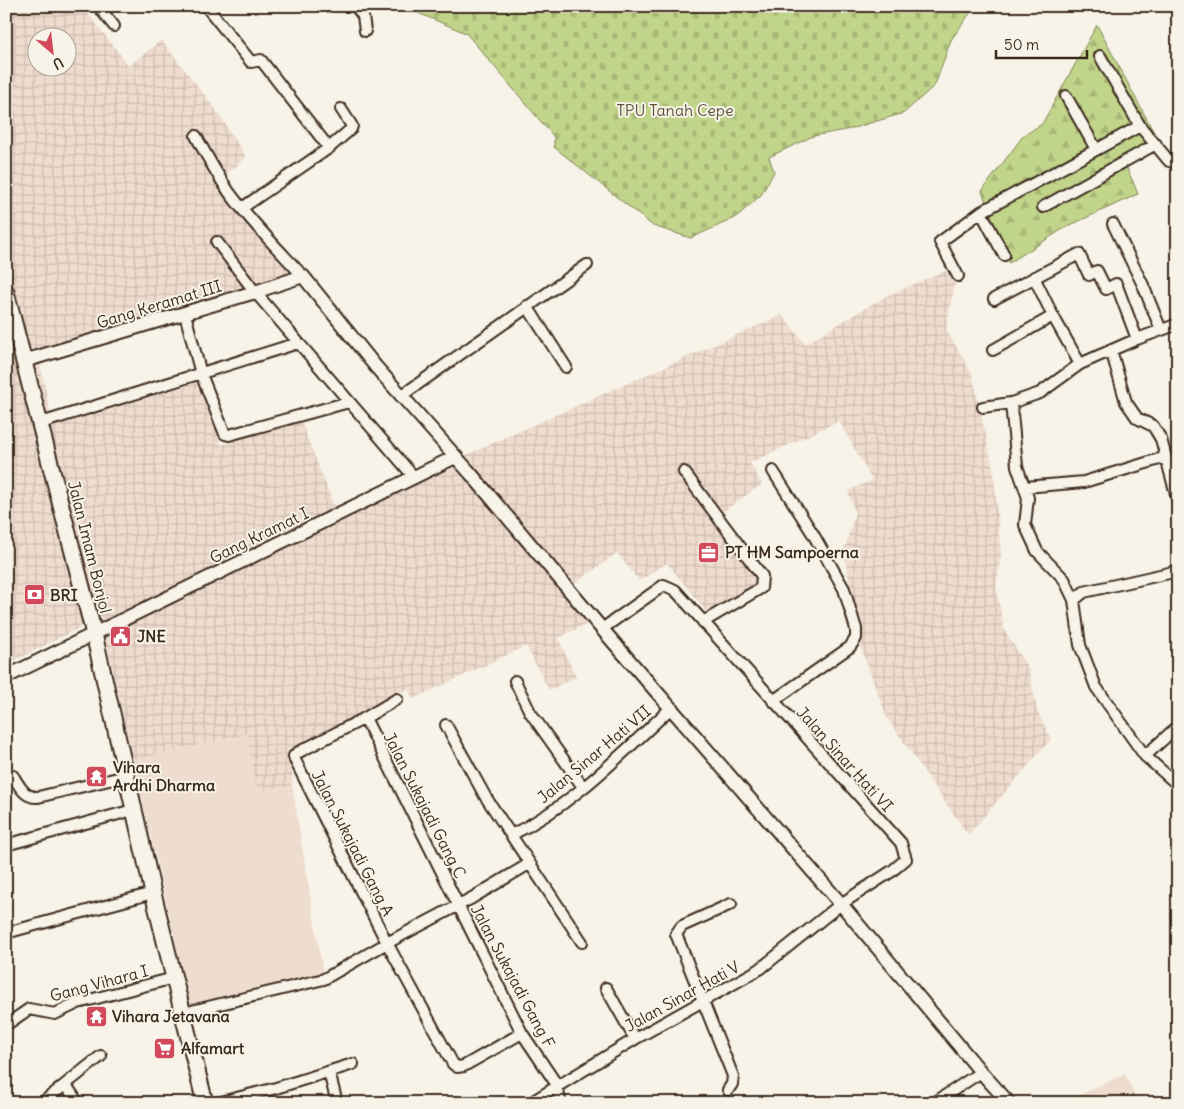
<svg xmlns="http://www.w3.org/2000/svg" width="1184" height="1109" font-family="Delius,sans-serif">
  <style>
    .built { fill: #eedcce }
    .industrial { fill: url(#industrial-grid); fill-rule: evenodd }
    .forest { fill: url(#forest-firs); stroke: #7e8054 }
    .cemetery { fill: url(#cemetery-stones); stroke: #7e8054 }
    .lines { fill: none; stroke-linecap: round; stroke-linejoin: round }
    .minor-casing { stroke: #3b2a1e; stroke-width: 14 }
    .tertiary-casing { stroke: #3b2a1e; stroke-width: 16 }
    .primary-casing { stroke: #3b2a1e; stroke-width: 19 }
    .minor { stroke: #f7f3e8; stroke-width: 10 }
    .tertiary { stroke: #f7f3e8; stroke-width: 12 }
    .primary { stroke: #f7f3e8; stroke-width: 15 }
    .labels { text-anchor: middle; stroke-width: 4; stroke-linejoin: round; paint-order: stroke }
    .park-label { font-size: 16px; fill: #5c5539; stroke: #f7f3e8 }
    .street-label { font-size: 16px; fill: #3b2a1e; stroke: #f7f3e8 }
    .poi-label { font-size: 16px; font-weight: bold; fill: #3b2a1e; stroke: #f7f3e8; text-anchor: start }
  </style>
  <defs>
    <pattern id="industrial-grid" width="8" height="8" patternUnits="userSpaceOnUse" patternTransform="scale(1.25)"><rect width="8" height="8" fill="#eedcce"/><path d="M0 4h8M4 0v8" fill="none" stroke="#cdbdb0"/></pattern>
    <pattern id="forest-firs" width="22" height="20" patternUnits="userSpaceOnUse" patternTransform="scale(1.25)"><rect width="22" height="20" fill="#c1d58a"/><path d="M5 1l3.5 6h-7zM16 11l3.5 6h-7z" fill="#a7b777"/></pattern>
    <pattern id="cemetery-stones" width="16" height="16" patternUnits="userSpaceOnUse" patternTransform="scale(1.25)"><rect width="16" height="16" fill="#c1d58a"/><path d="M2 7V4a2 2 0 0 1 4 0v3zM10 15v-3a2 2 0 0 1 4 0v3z" fill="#a7b777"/></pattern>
  </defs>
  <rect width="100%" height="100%" fill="#f7f3e8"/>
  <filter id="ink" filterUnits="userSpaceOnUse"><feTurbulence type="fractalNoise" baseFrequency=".02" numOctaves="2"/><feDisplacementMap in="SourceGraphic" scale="10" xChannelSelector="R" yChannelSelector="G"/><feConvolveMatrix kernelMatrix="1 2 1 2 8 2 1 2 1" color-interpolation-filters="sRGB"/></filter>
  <g filter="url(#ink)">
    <path class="built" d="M247,734l11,57 34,-6 31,188 -133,31 -57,-244z
      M1125,1074l13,29h-76z"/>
    <path class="industrial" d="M6,6h76l47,60 32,-26 53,67 32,50 -23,21 74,96 -258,85 14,67 150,-45 18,64 79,-26 34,87 132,-51 316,-140 23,29 81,-48 59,-25 10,12 -9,46 26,45 21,94 8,87 -5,32 8,42 25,41 8,41 14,28 -83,96 -81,-117 -26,-70 -17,-97 11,-38 -7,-22 24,-11 -33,-59 -89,42 12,21 -41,29 44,65 -55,38 -43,-53 -28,18 -22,-28 -51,37 27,31 -35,17 18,39 -27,13 -23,-44 -113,53 -5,-10 -114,64 -2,32 -35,7 -10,-58 -114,26 -32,-143 -95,48zM38,38h30v30h-30z"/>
    <path class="forest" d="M1097,25l64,121 -35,20 12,28 -72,33 -57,36 -27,-72 41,-55 19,-12z"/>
    <path class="cemetery" d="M401,6h576l-4,3 -22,31 -16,45 -31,28 -54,16 -37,7 -44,21 5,15 -13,23 -26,23 -44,20 -38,-12 -99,-79v-10l-88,-104z"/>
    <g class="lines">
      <defs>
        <path id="minor" d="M98,6l16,20
          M206,6l45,56 10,-2 68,88
          M355,6l8,10 2,15
          M1100,56l40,70
          M1066,96l30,53
          M196,136c10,19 21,38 33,56 22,30 49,57 74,84
          M1043,207l113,-63
          M242,208l87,-60 22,-19 1,-3 -11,-17
          M981,212l23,43
          M1113,224l30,61 18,45
          M217,242l38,50 159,185
          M958,276l-18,-34 41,-30 159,-86 29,35 9,2
          M1034,277l19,39 27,48
          M994,299l85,-45 10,21 8,-4 9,18 10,-5 1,2 20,53
          M527,306l39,61
          M185,314l16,60 24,60 4,1 120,-33
          M993,350l60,-34
          M1111,350l15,52 11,16 16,8 8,13 17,63
          M401,396l186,-131
          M1011,403l6,63 11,32 -3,27 12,26 27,28 10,21
          M983,407l28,-4 29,-10 40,-29 57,-25 41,-15
          M41,423l257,-80
          M773,471l40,63 31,55 12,40v9l-6,9 -77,54
          M684,472l78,104 -1,12 -58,34
          M1025,487l59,-5 82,-25
          M1178,571l-94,21 -10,8 6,45 16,42 49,69 33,29
          M515,681l15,31 53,75
          M397,699l-32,19 -68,35 -3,3 1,4 92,183 66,121 4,3 7,-1 58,-33
          M365,718l157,315 33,49 6,21
          M446,725l39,71 97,146
          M1145,756l33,-30
          M13,776c7,11 12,22 25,21l88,-21
          M511,835c61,-29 110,-81 159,-126
          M6,845l127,-35
          M6,933l147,-40
          M606,988l29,51
          M183,1013l141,-34 63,-36 85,-45 57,-34
          M6,1025l23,-16 26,5 23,-11 96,-25
          M329,1072l8,31
          M66,1085l12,18
          M728,1090l4,-6 1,-8 -57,-142 6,-8 49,-22
          M42,1103l59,-47
          M217,1103l59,-15 77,-24
          M530,1103l105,-64 125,-70 81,-65 51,-33 14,-12 -5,-16 -226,-253 -11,-5 -62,44
          M934,1103l47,-31"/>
        <path id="tertiary" d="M24,361l231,-69 48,-16 73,91 96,108 130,154 239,275 140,168 28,31
          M6,677l449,-220"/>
        <path id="primary" d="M6,292l88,342 59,259 52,210"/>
      </defs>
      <use href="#minor" class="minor-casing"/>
      <use href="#tertiary" class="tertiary-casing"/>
      <use href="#primary" class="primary-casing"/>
      <use href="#minor" class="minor"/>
      <use href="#tertiary" class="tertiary"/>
      <use href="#primary" class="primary"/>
    </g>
  </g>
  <defs>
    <symbol id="office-square" viewBox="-11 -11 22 22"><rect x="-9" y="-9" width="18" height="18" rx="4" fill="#d1495b" stroke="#f7f3e8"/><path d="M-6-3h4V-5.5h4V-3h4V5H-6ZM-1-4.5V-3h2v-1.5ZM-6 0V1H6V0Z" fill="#fff"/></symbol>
    <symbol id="bank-square" viewBox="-11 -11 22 22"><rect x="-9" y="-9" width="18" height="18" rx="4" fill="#d1495b" stroke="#f7f3e8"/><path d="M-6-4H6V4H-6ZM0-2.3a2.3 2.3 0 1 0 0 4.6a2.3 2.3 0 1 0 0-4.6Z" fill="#fff"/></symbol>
    <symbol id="civic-square" viewBox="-11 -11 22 22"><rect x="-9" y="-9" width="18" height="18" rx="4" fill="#d1495b" stroke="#f7f3e8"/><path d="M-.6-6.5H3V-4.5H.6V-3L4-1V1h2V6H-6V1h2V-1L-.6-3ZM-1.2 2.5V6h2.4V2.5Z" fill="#fff"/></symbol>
    <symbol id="temple-square" viewBox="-11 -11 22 22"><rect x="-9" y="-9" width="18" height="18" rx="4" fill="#d1495b" stroke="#f7f3e8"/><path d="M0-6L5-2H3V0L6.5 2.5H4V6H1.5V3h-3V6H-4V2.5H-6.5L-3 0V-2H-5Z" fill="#fff"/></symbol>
    <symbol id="supermarket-square" viewBox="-11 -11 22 22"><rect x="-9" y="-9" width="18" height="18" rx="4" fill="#d1495b" stroke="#f7f3e8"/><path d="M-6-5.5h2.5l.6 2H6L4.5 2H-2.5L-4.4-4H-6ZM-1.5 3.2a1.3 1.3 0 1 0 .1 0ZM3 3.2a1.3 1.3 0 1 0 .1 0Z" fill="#fff"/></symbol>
  </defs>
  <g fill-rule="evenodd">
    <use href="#office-square" x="696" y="540" width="25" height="25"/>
    <use href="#bank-square" x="22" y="582" width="25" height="25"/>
    <use href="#civic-square" x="108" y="624" width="25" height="25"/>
    <use href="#temple-square" x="84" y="764" width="25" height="25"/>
    <use href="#temple-square" x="84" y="1004" width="25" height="25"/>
    <use href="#supermarket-square" x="152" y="1036" width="25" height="25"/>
  </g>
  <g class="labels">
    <g class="park-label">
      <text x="675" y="116">TPU Tanah Cepe</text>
    </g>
    <g class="street-label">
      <text transform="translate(159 304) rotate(-17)" y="6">Gang Keramat III</text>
      <text transform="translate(259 535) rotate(-26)" y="6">Gang Kramat I</text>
      <text transform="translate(90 547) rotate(76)" y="6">Jalan Imam Bonjol</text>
      <text transform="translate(594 754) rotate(-40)" y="6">Jalan Sinar Hati VII</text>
      <text transform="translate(845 759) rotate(48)" y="6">Jalan Sinar Hati VI</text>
      <text transform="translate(425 805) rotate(63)" y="6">Jalan Sukajadi Gang C</text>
      <text transform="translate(353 843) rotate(63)" y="6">Jalan Sukajadi Gang A</text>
      <text transform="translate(513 976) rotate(62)" y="6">Jalan Sukajadi Gang F</text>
      <text transform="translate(99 983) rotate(-15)" y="6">Gang Vihara I</text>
      <text transform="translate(682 996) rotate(-29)" y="6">Jalan Sinar Hati V</text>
    </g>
    <g class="poi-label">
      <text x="725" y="558">PT HM Sampoerna</text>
      <text x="50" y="601">BRI</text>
      <text x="137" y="642">JNE</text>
      <text x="113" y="773">Vihara<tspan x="113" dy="18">Ardhi Dharma</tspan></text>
      <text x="112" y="1022">Vihara Jetavana</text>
      <text x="181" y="1054">Alfamart</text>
    </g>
  </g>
  <rect width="1184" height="1109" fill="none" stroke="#f7f3e8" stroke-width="25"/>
  <rect x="12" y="12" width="1159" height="1084" fill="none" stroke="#3b2a1e" stroke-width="2" filter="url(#ink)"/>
  <g transform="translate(52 52) rotate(152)"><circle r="24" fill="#f7f3e8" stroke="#aca397"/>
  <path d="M0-4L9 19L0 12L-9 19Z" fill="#d1495b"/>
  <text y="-8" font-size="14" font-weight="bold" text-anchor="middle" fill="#3b2a1e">U</text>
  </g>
  <path d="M996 50v8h91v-8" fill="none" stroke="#3b2a1e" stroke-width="2.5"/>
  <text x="1004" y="50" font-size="15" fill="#3b2a1e" stroke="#f7f3e8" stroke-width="4" paint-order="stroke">50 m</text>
</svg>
